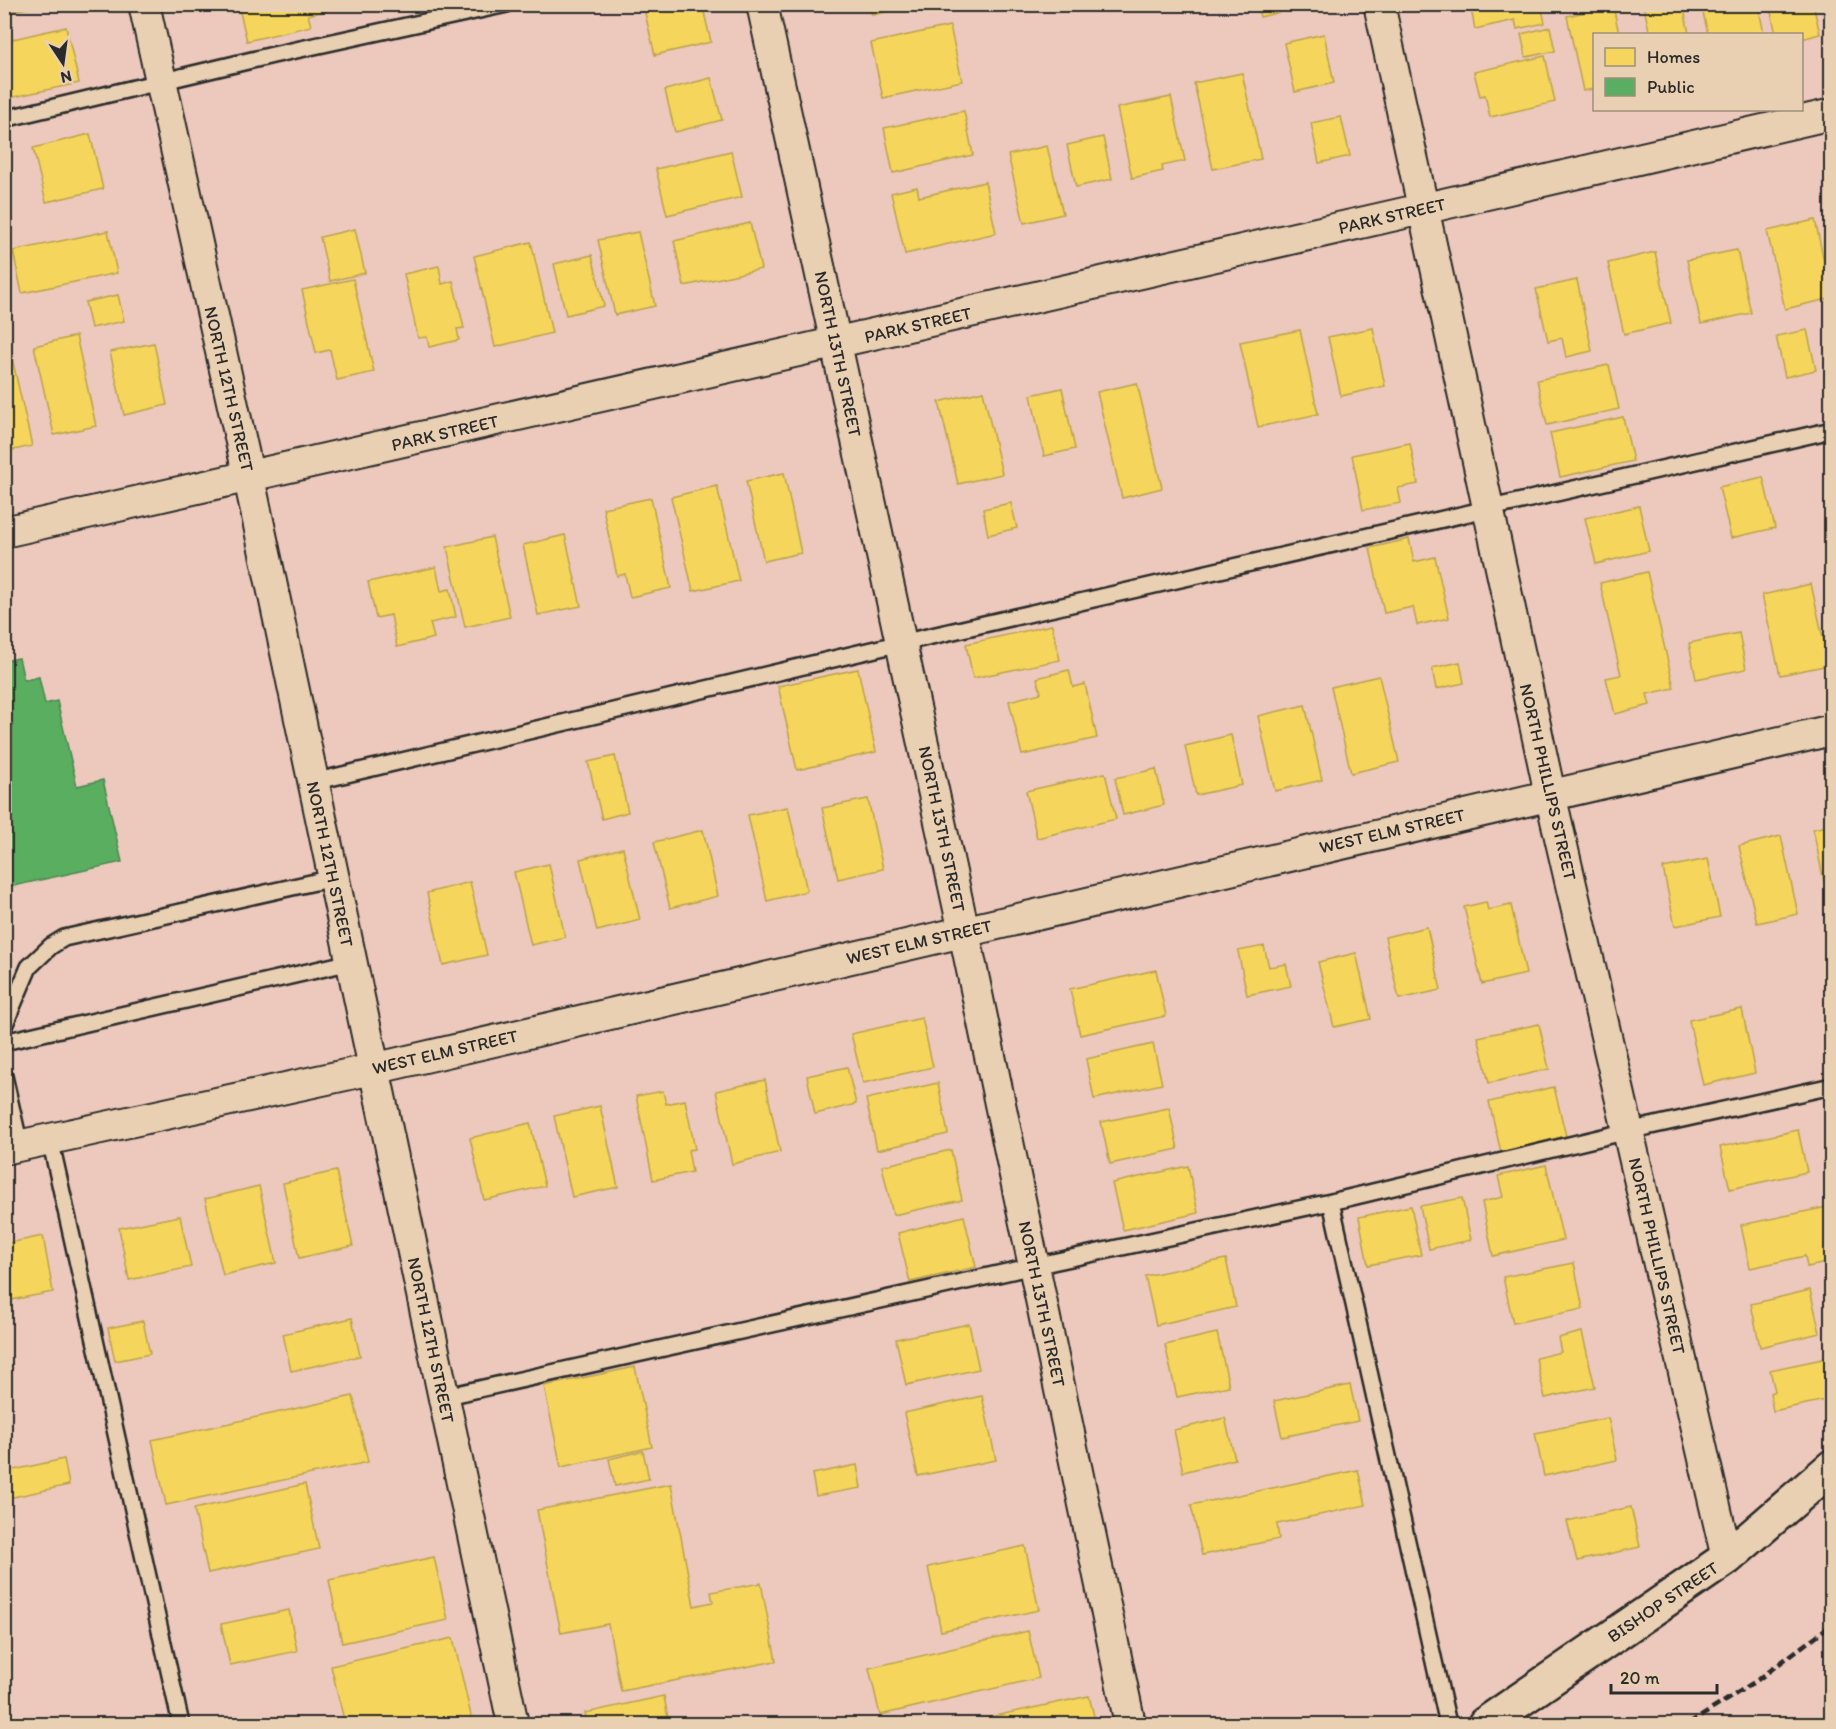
<svg xmlns="http://www.w3.org/2000/svg" width="1836" height="1729" font-family="Itim,sans-serif">
  <style>
    .homes { fill: #f6d55c; stroke: #b9a24d; stroke-width: 1.5 }
    .public { fill: #5aae61; stroke: #4c8751; stroke-width: 1.5 }
    .lines { fill: none; stroke-linecap: round; stroke-linejoin: round }
    .service-casing { stroke: #2b2b2b; stroke-width: 20 }
    .minor-casing { stroke: #2b2b2b; stroke-width: 34 }
    .tertiary-casing { stroke: #2b2b2b; stroke-width: 38 }
    .service { stroke: #ead0b2; stroke-width: 15 }
    .minor { stroke: #ead0b2; stroke-width: 30 }
    .tertiary { stroke: #ead0b2; stroke-width: 33 }
    .rail { stroke: #2b2b2b; stroke-width: 4.5; stroke-dasharray: 9 4.5; stroke-linecap: butt }
    .labels { text-anchor: middle; stroke-width: 6; stroke-linejoin: round; paint-order: stroke }
    .street-label { font-size: 18px; fill: #2b2b2b; stroke: #ead0b2 }
  </style>
  <rect width="100%" height="100%" fill="#ecc9bc"/>
  <filter id="ink" filterUnits="userSpaceOnUse"><feTurbulence type="fractalNoise" baseFrequency=".0167" numOctaves="2"/><feDisplacementMap in="SourceGraphic" scale="12" xChannelSelector="R" yChannelSelector="G"/><feConvolveMatrix kernelMatrix="1 2 1 2 8 2 1 2 1" color-interpolation-filters="sRGB"/></filter>
  <g filter="url(#ink)">
    <path class="homes" d="M4,4h40l-40,9z
      M238,4h87l1,7 -18,4 3,11 -64,15z
      M662,4h40l9,38 -56,13 -11,-46z
      M869,4h53l-50,11z
      M1257,4h56l-53,13z
      M1470,4h71l4,19 -28,6 -2,-9 -40,9z
      M1643,4h40l6,30h-39z
      M1701,4h57l6,30h-56z
      M1769,4h44l7,30 -18,5v-5h-26z
      M1613,6l6,28h-25v55l-11,2 -16,-75z
      M950,26l12,55 -79,17 -12,-55z
      M66,27l13,56 -75,16v-58z
      M1550,27l5,24 -29,6 -5,-23z
      M1324,34l10,49 -39,9 -11,-49z
      M1545,56l10,46 -65,15 -5,-22 -5,1 -6,-24z
      M1242,73l19,86 -48,10 -19,-86z
      M711,78l11,42 -47,12 -10,-42z
      M1171,97l14,64 -23,5 1,5 -31,7 -15,-70z
      M964,111l9,44 -80,18 -9,-45z
      M1341,117l9,39 -31,7 -8,-40z
      M90,134l13,55 -57,13 -13,-54z
      M1103,137l9,42 -36,8 -9,-42z
      M1047,146l16,68 -39,9 -16,-68z
      M731,151l11,46 -75,18 -11,-46z
      M985,182l11,51 -91,21 -14,-61 26,-6 2,10z
      M1815,220l17,78 -47,11 -18,-78z
      M750,223l11,46 -77,17 -10,-45z
      M355,229l10,44 -35,8 -10,-44z
      M108,231l9,42 -95,20 -9,-42z
      M638,232l17,74 -40,9 -17,-75z
      M531,242l21,91 -57,14 -21,-91z
      M1737,250l14,63 -50,11 -14,-64z
      M1655,252l16,71 -47,11 -16,-71z
      M592,255l12,51 -38,9 -12,-51z
      M439,266l3,18 11,-3 11,47 -7,1 2,11 -30,7 -2,-10 -9,1 -14,-64z
      M353,279l21,93 -37,8 -7,-30 -14,3 -14,-63z
      M1577,280l15,71 -26,6 -4,-19 -14,3 -12,-52z
      M118,295l6,26 -33,7 -6,-26z
      M1373,328l12,58 -44,10 -13,-59z
      M1300,330l18,84 -60,13 -18,-85z
      M1807,330l9,40 -31,7 -9,-41z
      M76,336l20,90 -42,9 -20,-89z
      M154,343l13,62 -43,10 -14,-63z
      M9,345l23,101 -28,6v-106z
      M1609,365l10,44 -72,16 -10,-45z
      M1137,383l25,105 -40,10 -25,-106z
      M1062,388l13,61 -31,7 -13,-61z
      M983,391l19,83 -44,10 -19,-82z
      M1623,417l10,44 -73,16 -10,-44z
      M1410,443l8,41 -20,4 3,15 -38,7 -11,-55z
      M784,473l17,80 -37,8 -18,-80z
      M1763,477l12,51 -44,10 -12,-51z
      M717,486l22,95 -46,10 -22,-94z
      M651,498l20,90 -41,9 -5,-23 -8,2 -14,-68z
      M1011,503l6,25 -29,7 -5,-26z
      M1639,506l10,45 -53,13 -11,-46z
      M565,535l16,71 -43,9 -15,-70z
      M492,537l18,80 -45,10 -18,-80z
      M1409,539l5,23 21,-5 14,61 -32,7 -4,-18 -29,6 -14,-65z
      M436,567l5,24 9,-2 6,28 -26,6 4,15 -37,9 -6,-32 -15,3 -8,-36z
      M1647,572l27,116 -27,6 3,11 -35,9 -9,-36 15,-3 -21,-92z
      M1811,584l18,81 -49,10 -18,-80z
      M1052,625l8,35 -87,18 -7,-34z
      M1739,633l7,36 -50,10 -7,-36z
      M1460,662l4,21 -28,6 -4,-21z
      M858,669l18,83 -79,18 -19,-84z
      M1069,670l4,17 12,-3 12,54 -75,17 -13,-54 32,-8 -4,-15z
      M1379,676l20,86 -48,11 -20,-86z
      M1305,705l17,75 -47,11 -17,-75z
      M1231,735l11,50 -46,10 -11,-49z
      M615,756l13,56 -26,7 -14,-57z
      M1156,769l8,36 -41,10 -8,-37z
      M1105,773l11,46 -79,19 -11,-47z
      M868,799l15,70 -45,10 -16,-71z
      M788,807l19,84 -40,10 -19,-86z
      M1832,825v75l-4,1 -15,-72z
      M703,830l15,66 -48,12 -16,-66z
      M1781,836l17,78 -41,9 -18,-77z
      M623,848l17,72 -43,11 -17,-72z
      M1708,859l12,58 -45,9 -12,-58z
      M549,864l16,73 -34,8 -17,-73z
      M470,882l17,73 -44,10 -16,-72z
      M1486,902l2,8 23,-5 15,69 -44,10 -18,-77z
      M1427,927l14,63 -42,9 -14,-62z
      M1264,946l5,21 17,-3 5,22 -44,9 -9,-44z
      M1356,953l15,66 -37,8 -16,-65z
      M1156,970l10,46 -86,19 -10,-46z
      M1742,1009l13,64 -52,12 -14,-65z
      M922,1018l11,49 -70,16 -12,-49z
      M1539,1024l10,45 -60,14 -11,-46z
      M1153,1044l9,40 -68,15 -8,-40z
      M847,1067l9,37 -41,10 -8,-38z
      M765,1080l15,72 -48,12 -16,-73z
      M938,1083l10,51 -71,16 -11,-51z
      M1554,1087l12,49 -65,16 -12,-50z
      M663,1091l3,13 19,-4 10,49 -7,1 4,22 -39,8 -17,-84z
      M600,1106l18,81 -46,10 -18,-81z
      M1169,1108l9,41 -68,15 -9,-42z
      M530,1123l15,63 -61,14 -14,-62z
      M1798,1130l9,42 -77,17 -10,-42z
      M951,1150l11,50 -69,15 -11,-49z
      M1546,1165l17,75 -70,16 -11,-54 21,-5 -5,-21z
      M1188,1166l10,47 -75,17 -11,-47z
      M336,1171l17,75 -54,12 -16,-75z
      M259,1186l17,77 -53,12 -18,-76z
      M1462,1198l9,42 -42,9 -9,-43z
      M1411,1206l10,49 -53,10 -9,-48z
      M1832,1206v56l-25,5 -2,-11 -55,12 -9,-43z
      M180,1216l11,51 -62,13 -10,-52z
      M964,1216l12,51 -66,15 -12,-49z
      M43,1236l10,56 -47,9 -2,-57z
      M1226,1259l10,48 -80,18 -11,-49z
      M1574,1263l9,46 -70,14 -10,-46z
      M1810,1290l10,43 -60,14 -9,-43z
      M352,1318l8,38 -69,15 -8,-37z
      M143,1321l7,33 -35,7 -7,-33z
      M969,1324l10,45 -73,16 -10,-46z
      M1582,1332l13,55 -50,11 -9,-40 25,-6 -3,-14z
      M1217,1333l12,53 -52,11 -12,-52z
      M1832,1357v17l-7,1 5,24 -57,12 -3,-18 5,-2 -5,-21z
      M635,1367l17,80 -91,20 -17,-81z
      M1350,1385l8,36 -76,16 -8,-36z
      M353,1396l15,66 -202,43 -14,-65z
      M982,1396l14,64 -78,16 -14,-63z
      M1225,1418l10,41 -52,13 -9,-42z
      M1608,1418l9,42 -73,16 -9,-43z
      M643,1451l6,28 -34,7 -6,-27z
      M64,1459l5,26 -65,14v-27z
      M857,1465l4,23 -45,8 -4,-22z
      M1358,1470l8,35 -89,19 2,15 -77,16 -11,-50z
      M305,1484l14,65 -111,24 -14,-64z
      M671,1484l23,122 19,-4 -2,-10 50,-9 15,78 -155,30 -13,-67 -47,9 -24,-123z
      M1631,1507l9,40 -63,14 -10,-40z
      M1025,1546l14,64 -98,21 -13,-64z
      M434,1557l14,63 -106,23 -13,-63z
      M289,1610l8,41 -67,14 -9,-41z
      M1028,1631l11,47 -159,37 -11,-47z
      M453,1638l20,86h-128l-14,-58z
      M664,1696l5,28h-82l-2,-11z
      M1089,1696l7,28h-139z"/>
    <path class="public" d="M19,658l5,22 15,-3 6,27 12,-3 20,85 26,-6 19,82 -118,26v-227z"/>
    <g class="lines">
      <defs>
        <path id="service" d="M4,119l269,-64 234,-51
          M313,782l588,-139 931,-213
          M4,1026l25,-59 22,-21 13,-8 269,-60
          M4,1042l347,-80
          M4,1076l16,70
          M50,1139l131,585
          M1331,1202l117,522
          M443,1397l591,-131 297,-64 297,-71 204,-45"/>
        <path id="minor" d="M144,4l105,474 264,1246
          M762,4l202,928 166,792
          M1379,4l171,790 177,764
          M4,532l1418,-323 410,-95
          M4,1149l369,-80 1459,-339"/>
        <path id="tertiary" d="M1485,1724l242,-166 105,-91"/>
      </defs>
      <use href="#service" class="service-casing"/>
      <use href="#minor" class="minor-casing"/>
      <use href="#tertiary" class="tertiary-casing"/>
      <use href="#service" class="service"/>
      <use href="#minor" class="minor"/>
      <use href="#tertiary" class="tertiary"/>
      <path class="rail" d="M1689,1724l70,-45 73,-55"/>
    </g>
  </g>
  <g class="labels">
    <g class="street-label">
      <text transform="translate(1392 216) rotate(-13)" y="6">PARK STREET</text>
      <text transform="translate(918 325) rotate(-13)" y="6">PARK STREET</text>
      <text transform="translate(838 354) rotate(78)" y="6">NORTH 13TH STREET</text>
      <text transform="translate(229 389) rotate(77)" y="6">NORTH 12TH STREET</text>
      <text transform="translate(445 433) rotate(-13)" y="6">PARK STREET</text>
      <text transform="translate(1548 782) rotate(77)" y="6">NORTH PHILLIPS STREET</text>
      <text transform="translate(942 829) rotate(78)" y="6">NORTH 13TH STREET</text>
      <text transform="translate(1392 831) rotate(-13)" y="6">WEST ELM STREET</text>
      <text transform="translate(330 864) rotate(78)" y="6">NORTH 12TH STREET</text>
      <text transform="translate(919 942) rotate(-13)" y="6">WEST ELM STREET</text>
      <text transform="translate(445 1052) rotate(-13)" y="6">WEST ELM STREET</text>
      <text transform="translate(1657 1256) rotate(77)" y="6">NORTH PHILLIPS STREET</text>
      <text transform="translate(1042 1304) rotate(78)" y="6">NORTH 13TH STREET</text>
      <text transform="translate(431 1340) rotate(78)" y="6">NORTH 12TH STREET</text>
      <text transform="translate(1663 1602) rotate(-34)" y="6">BISHOP STREET</text>
    </g>
  </g>
  <rect width="1836" height="1729" fill="none" stroke="#ead0b2" stroke-width="24"/>
  <rect x="12" y="12" width="1812" height="1705" fill="none" stroke="#2b2b2b" stroke-width="2" filter="url(#ink)"/>
  <rect x="1593" y="33" width="210" height="78" fill="#ead0b2" stroke="#9e8e7c" stroke-width="1.5"/>
  <rect x="1605" y="48" width="30" height="18" fill="#f6d55c" stroke="#9e8e7c" stroke-width="1.5"/>
  <text x="1647" y="63" font-size="18" fill="#2b2b2b">Homes</text>
  <rect x="1605" y="78" width="30" height="18" fill="#5aae61" stroke="#9e8e7c" stroke-width="1.5"/>
  <text x="1647" y="93" font-size="18" fill="#2b2b2b">Public</text>
  <g transform="translate(63 63) rotate(167)" stroke="#ead0b2" stroke-width="4.5" paint-order="stroke">
  <path d="M0-4.5L10 22L0 15L-10 22Z" fill="#2b2b2b"/>
  <text y="-9" font-size="16" font-weight="bold" text-anchor="middle" fill="#2b2b2b">N</text>
  </g>
  <path d="M1611 1684v9h106v-9" fill="none" stroke="#2b2b2b" stroke-width="3"/>
  <text x="1620" y="1684" font-size="18" fill="#2b2b2b" stroke="#ead0b2" stroke-width="4.5" paint-order="stroke">20 m</text>
</svg>
